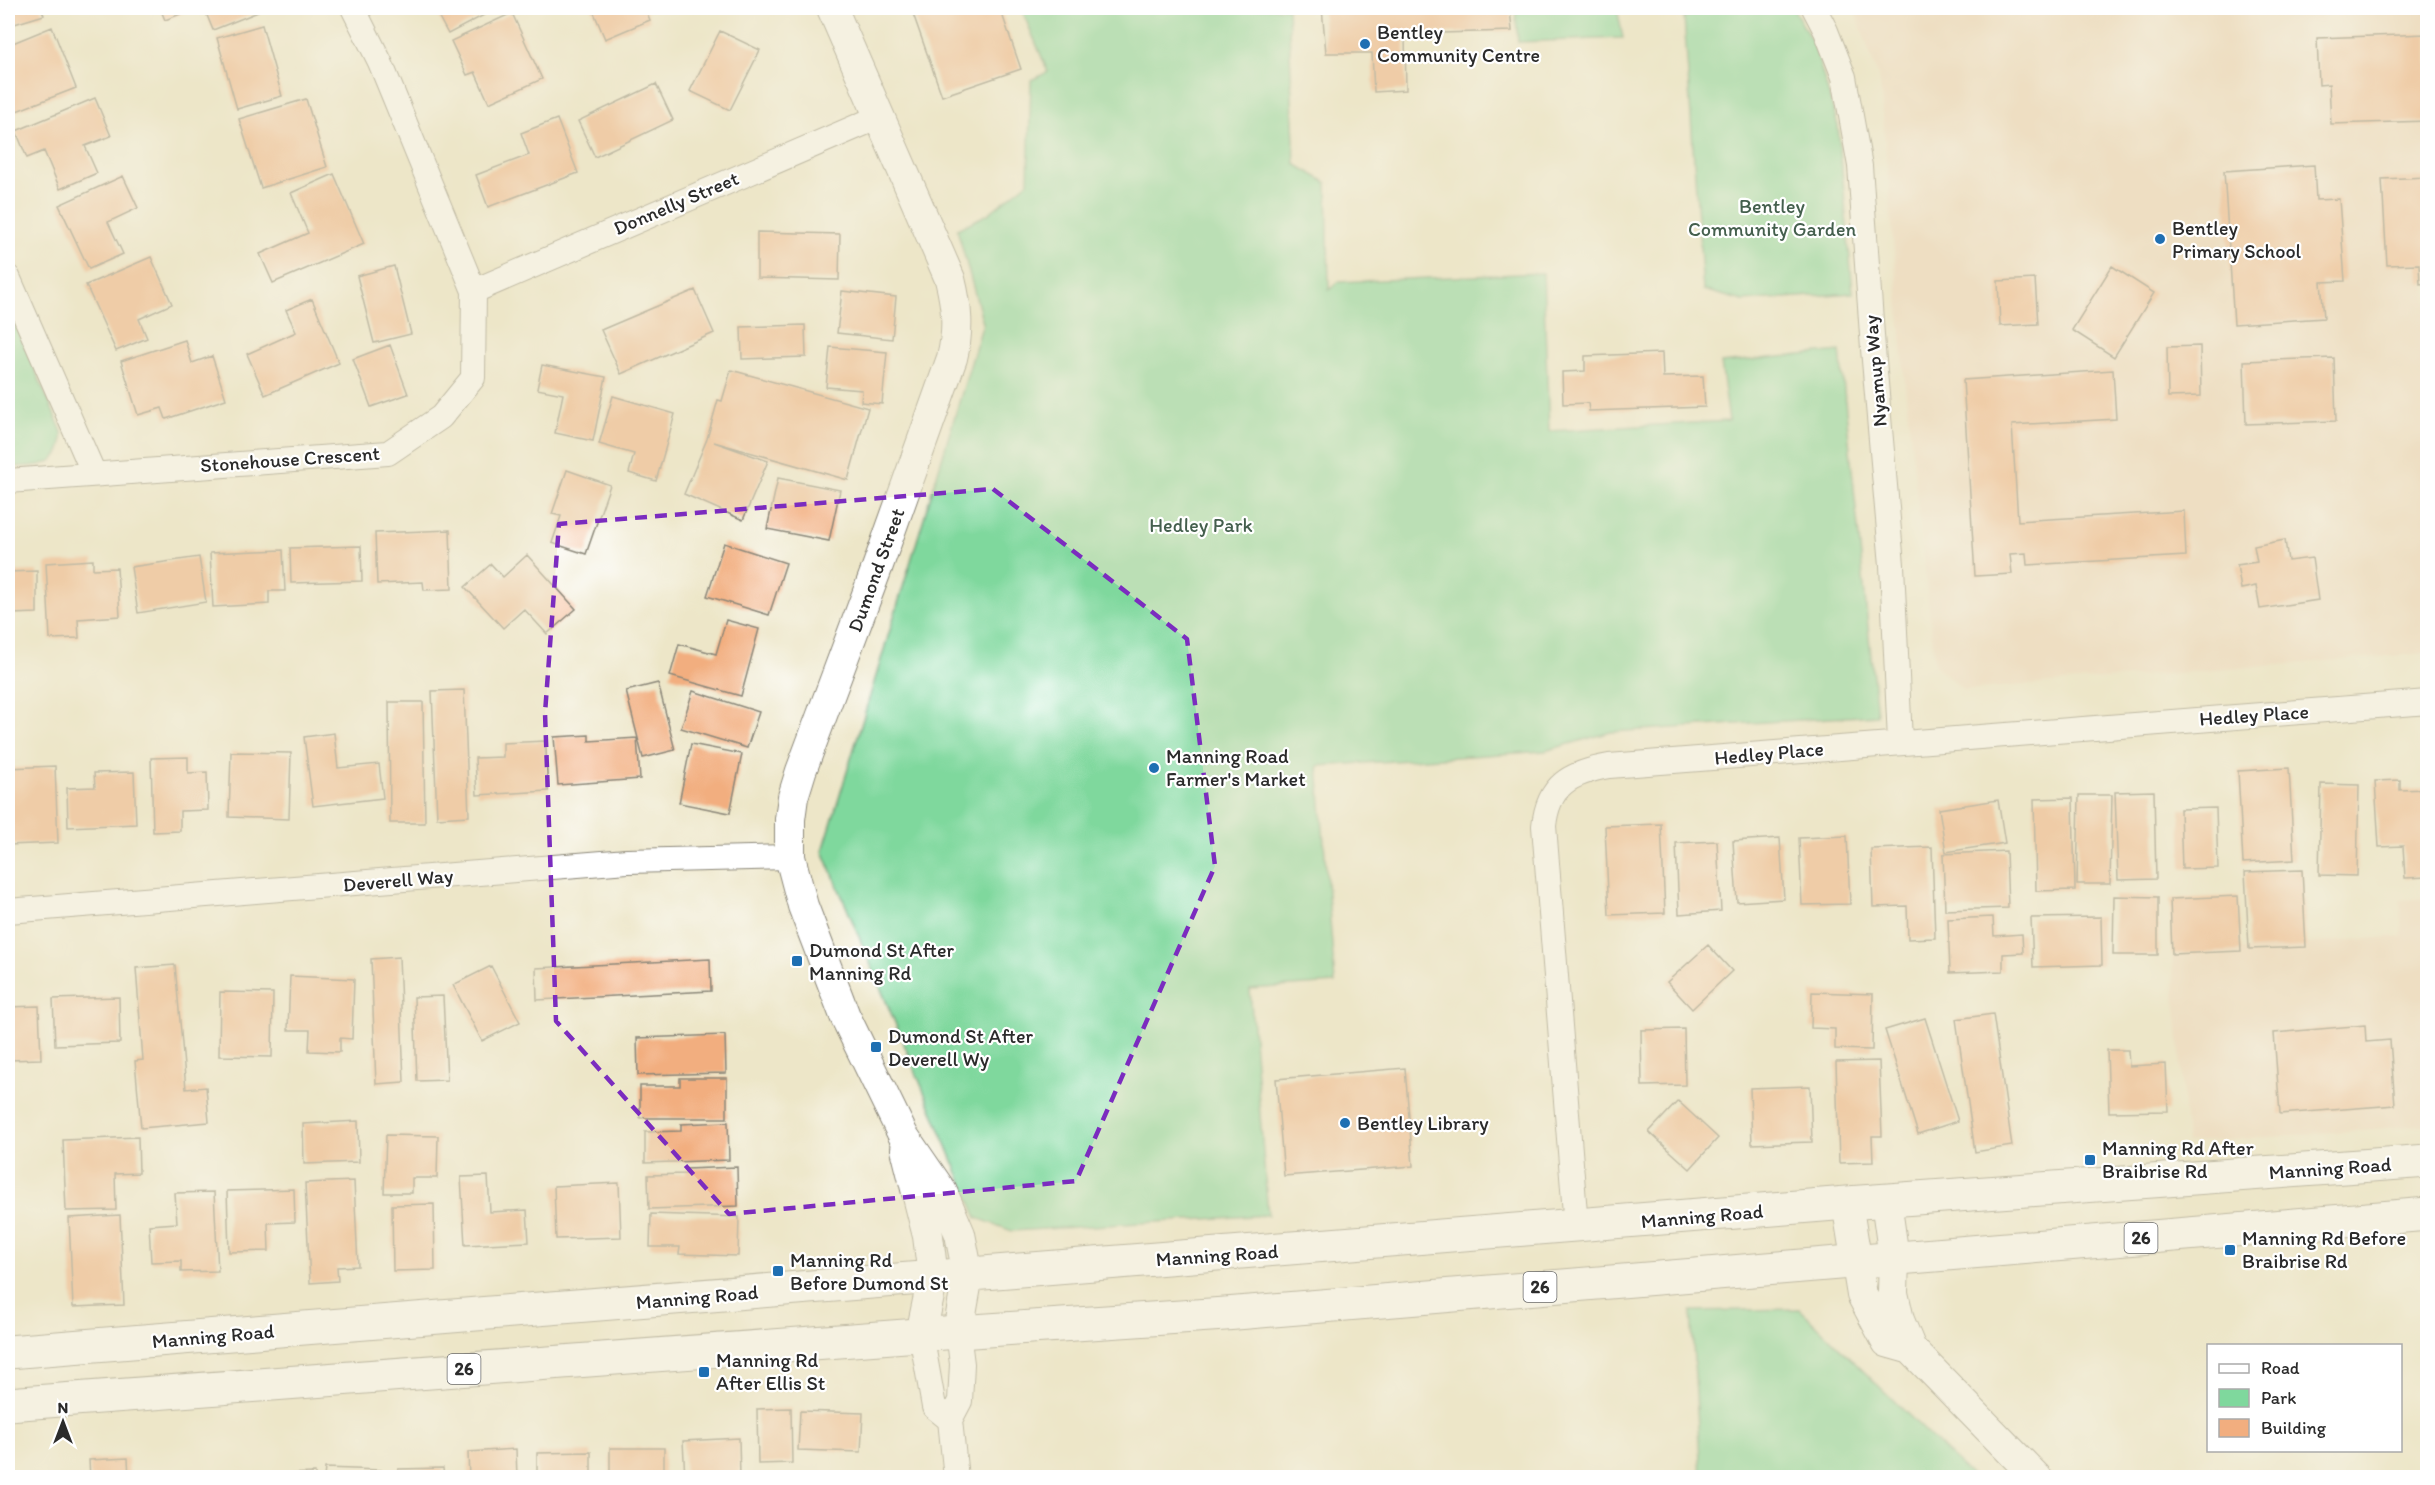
<svg xmlns="http://www.w3.org/2000/svg" width="2435" height="1485" font-family="Itim,sans-serif">
  <style>
    .built { fill: #efd6bb }
    .green { fill: #7fd89d; stroke: #558264; stroke-width: 1.5 }
    .building { fill: #f2ae7f }
    .lines { fill: none; stroke-linecap: round; stroke-linejoin: round }
    .minor-casing { stroke: #8c887a; stroke-width: 26 }
    .tertiary-casing { stroke: #8c887a; stroke-width: 32 }
    .primary-casing { stroke: #8c887a; stroke-width: 35 }
    .minor { stroke: #fff; stroke-width: 24 }
    .tertiary { stroke: #fff; stroke-width: 30 }
    .primary { stroke: #fff; stroke-width: 33 }
    .marked { fill: none; stroke: #7b2cbf; stroke-width: 4.5; stroke-dasharray: 12 8; stroke-linejoin: round }
    .poi-dot { fill: #1f6fb2; stroke: #fff; stroke-width: 2 }
    .labels { text-anchor: middle; stroke-width: 4.5; stroke-linejoin: round; paint-order: stroke }
    .shield { fill: #fff; stroke: #6b6b6b; stroke-width: 1.5 }
    .shield-label { font-size: 18px; font-weight: bold; fill: #2b2b2b }
    .poi-label { font-size: 20px; fill: #2b2b2b; stroke: #fff; text-anchor: start }
    .street-label { font-size: 20px; fill: #2b2b2b; stroke: #fff }
    .park-label { font-size: 20px; fill: #445f4d; stroke: #fff }
  </style>
  <rect width="100%" height="100%" fill="#fff"/>
  <filter id="ink" filterUnits="userSpaceOnUse"><feTurbulence type="fractalNoise" baseFrequency=".0167" numOctaves="2"/><feDisplacementMap in="SourceGraphic" scale="12" xChannelSelector="R" yChannelSelector="G"/><feConvolveMatrix kernelMatrix="1 2 1 2 8 2 1 2 1" color-interpolation-filters="sRGB"/></filter>
  <filter id="wash" filterUnits="userSpaceOnUse"><feTurbulence type="fractalNoise" baseFrequency=".008" numOctaves="4" result="noise"/><feDisplacementMap in="SourceGraphic" scale="24" xChannelSelector="R" yChannelSelector="G"/><feGaussianBlur stdDeviation="1.35" result="paint"/><feColorMatrix in="noise" values="0 0 0 0 0 0 0 0 0 0 0 0 0 0 0 0 0 1.4 0 .05"/><feComposite in="paint" operator="in"/></filter>
  <g filter="url(#wash)">
    <rect width="100%" height="100%" fill="#ede6c8"/>
    <path class="built" d="M1854,8h573v645l-463,37 -29,-25 -29,-270 -26,-313z
      M2427,898v227l-240,18 -15,-188 230,-19 -2,-36z"/>
    <path class="green" d="M1021,8h267l7,156 32,19 2,107 9,-8 205,-9 6,158 180,-10 -8,-58 119,-12 37,364 -266,17 -66,19 -227,15 17,217 -85,6 18,226 -256,16 -35,-13 -154,-367 160,-528 -26,-94 31,-15 40,-32 3,-102 17,-8z
      M1515,8h102l6,30 -105,4z
      M1717,8h76l21,37 24,81 15,167 -110,8 -40,-11 -19,-273z
      M8,308l54,124c3,38 -27,33 -54,35z
      M1800,1309l172,168 -271,-1 -10,-165z"/>
    <g id="blocks">
      <path class="building" d="M8,8h33l3,7 -36,11z
        M160,8h36l-31,12z
        M204,8h53l1,4 -45,18z
        M434,8h51l3,5 -40,21z
        M592,8h53l5,12 -45,19z
        M911,8h89l21,61 -79,27z
        M1322,8h188l2,23 -107,3 1,56 -32,2 -2,-39h-46z
        M512,13l30,66 -53,24 -14,-31 -8,3 -16,-34z
        M262,25l20,71 -45,13 -20,-71z
        M52,27l24,61 -67,26 -1,-69z
        M720,31l40,19 -30,60 -40,-19z
        M2428,34v87l-97,3 -2,-40 -10,1 -2,-47z
        M656,84l17,36 -78,37 -17,-36z
        M95,98l16,38 -26,10 12,27 -37,16 -16,-38 -17,7 -11,-27z
        M306,99l21,68 -66,21 -22,-69z
        M557,119l21,54 -90,34 -12,-32 53,-20 -8,-22z
        M2314,165l2,35 23,-1 6,82 -24,1 3,36 -90,6 -10,-153z
        M334,174l30,70 -91,39 -13,-29 48,-21 -17,-40z
        M123,176l15,32 -30,14 15,32 -34,15 -30,-64z
        M2428,177v106l-8,1 -1,-20 -32,1 -5,-86z
        M757,232l83,2 -1,46 -82,-2z
        M151,257l21,47 -33,15 8,19 -31,13 -30,-66z
        M394,266l17,68 -37,9 -17,-67z
        M2112,266l42,27 -40,64 -42,-27z
        M2035,279l3,45 -38,2 -2,-45z
        M695,290l19,43 -93,41 -20,-44z
        M842,291l54,6 -4,42 -55,-6z
        M312,299l27,64 -74,32 -18,-41 49,-22 -10,-22z
        M805,325l1,32 -64,2 -1,-32z
        M185,340l7,23 20,-7 14,43 -60,20 -4,-11 -24,7 -17,-54z
        M390,345l18,49 -37,13 -18,-48z
        M2200,346l1,50 -33,1 -1,-50z
        M830,347l57,5 -5,52 -21,-2 1,-12 -36,-3z
        M1662,353l1,24 40,-1 2,31 -116,4 -1,-8 -25,1 -1,-32 23,-1v-15z
        M2334,358l2,63 -90,3 -2,-63z
        M542,365l64,12 -13,64 -38,-8 8,-39 -26,-5z
        M731,370l137,38 -20,72 -134,-38 54,19 -25,59 -59,-26 23,-55 11,-39 4,1z
        M2113,370l3,49 -104,6 6,96 166,-10 2,45 -159,9 -1,-12 -16,1 2,20 -37,2 -12,-196z
        M613,396l62,18 -19,67 -27,-8 5,-19 -35,-10z
        M567,470l43,15 -24,69 -34,-11 9,-27 -9,-2z
        M778,478l62,12 -11,51 -62,-12z
        M450,530l2,59 -28,1 -1,-8 -46,2 -2,-51z
        M2285,540l3,21 24,-3 6,42 -58,9 -4,-23 -15,3 -4,-24 20,-3 -3,-16z
        M724,543l62,20 -17,52 -62,-19z
        M361,546l1,35 -71,2 -1,-35z
        M283,550l2,41h-16v13l-56,3 -3,-54z
        M527,555l49,54 -29,25 -23,-25 -21,19 -38,-41 26,-23 12,13z
        M199,557l7,45 -68,11 -7,-46z
        M93,560v9l24,-1 3,48 -42,3 1,19 -29,1 -4,-76z
        M37,571v42l-26,1v20h-3v-62z
        M726,620l33,9 -18,67 -71,-20 9,-32 37,10z
        M658,683l17,67 -32,8 -17,-67z
        M464,690l5,126 -32,2 -5,-127z
        M693,691l66,21 -12,36 -66,-20z
        M389,702h34l2,121h-35z
        M334,733l4,35 41,-4 4,34 -70,8 -9,-69z
        M589,735v6l48,-3 3,41 -82,6 -4,-48z
        M545,741l3,50 -71,4 -2,-37 28,-1v-14z
        M691,744l51,10 -12,59 -51,-10z
        M231,752l60,1 -2,66 -60,-2z
        M188,757v16l19,-1 1,38 -28,1v20l-27,1 -2,-74z
        M55,766l3,77 -50,2v-77z
        M2289,768l5,92 -51,3 -5,-92z
        M134,772l2,52 -68,3 -1,-39 28,-1 -1,-14z
        M2400,780v10l28,-1v88l-23,1 -2,-32 -24,1 -4,-66z
        M2321,784l38,1 -2,91 -38,-1z
        M2154,791l2,88 -38,1 -3,-88z
        M2079,795h33l-2,89h-33z
        M2073,798l2,92 -39,1 -2,-92z
        M1998,800l7,43 -59,9 -7,-43z
        M2216,808l2,60 -36,1 -2,-60z
        M1661,824l4,89 -56,2 -4,-89z
        M1847,836l3,68 -48,1 -3,-67z
        M1780,838l4,61 -47,3 -4,-61z
        M1717,841l4,70 -42,3 -3,-71z
        M1932,847l3,91 -27,1 -1,-33 -34,1 -2,-58z
        M2006,851l2,57 -63,2 -2,-56z
        M2302,870l4,77 -57,2 -4,-77z
        M2114,896l44,1v58h-45z
        M2238,896l3,55 -69,3 -2,-55z
        M1993,917l1,19 28,-2 1,19 -20,1v17l-53,2 -2,-54z
        M2101,917l1,48 -69,2 -2,-49z
        M1708,945l24,26 -40,38 -25,-27z
        M399,957l5,125 -28,2 -5,-125z
        M710,959l1,32 -174,9 -1,-32z
        M175,965l11,124 20,-2 3,35 -68,6 -6,-67 8,-1 -7,-92z
        M491,966l29,56 -38,19 -29,-56z
        M290,976l64,3 -2,60 -12,-1v14l-31,-1 1,-21h-22z
        M220,992l53,1 -1,64 -53,-1z
        M1812,992l61,2 -1,56 -37,-1v-20l-24,-1z
        M443,996l4,84 -30,1 -3,-84z
        M119,997l1,46 -65,2 -2,-46z
        M39,1006l2,53 -33,1v-53z
        M1993,1014l19,132 -37,6 -19,-133z
        M1925,1018l33,103 -40,13 -33,-104z
        M2365,1025l1,17 24,-2 5,65 -115,9 -6,-81z
        M1684,1029l1,56 -43,1 -1,-56z
        M725,1035l1,38 -88,2 -1,-37z
        M2107,1050h21l1,16 37,-2 2,47 -59,1z
        M1879,1061l3,75h-10l1,26 -34,1 -3,-101z
        M1405,1068l8,98 -129,10 -8,-97z
        M680,1078h47v40h-87v-32h40z
        M1810,1086l2,56 -60,2 -2,-56z
        M1678,1101l40,37 -28,31 -41,-37z
        M358,1121l1,41 -55,2 -1,-40z
        M728,1122l1,38 -84,3v-31l36,-1v-7z
        M386,1135l52,1 -1,42h-25v15h-28z
        M138,1137l1,36 -24,1 1,36 -50,1 -3,-71z
        M737,1167l1,39 -89,3 -1,-34 38,-1v-5z
        M488,1176l2,36 37,-2 2,32 -64,3 -4,-68z
        M354,1181l4,85 -21,1 1,14 -28,2 -5,-100z
        M619,1183l2,54 -65,2 -2,-53z
        M294,1189l1,33 -27,1 1,28 -40,1 -2,-61z
        M214,1192l4,79 -37,1v-11l-30,1 -2,-37 28,-2 -2,-30z
        M434,1204l1,66 -42,1 -1,-66z
        M651,1214l88,3 -1,39 -59,-2 1,-7h-30z
        M120,1215l4,90 -51,2 -4,-89z
        M791,1408l1,55 -34,1 -1,-55z
        M800,1411l63,2 -2,39 -63,-2z
        M739,1438l1,40h-55l-2,-37z
        M610,1448h54v30h-54z
        M516,1449l1,29h-48l-1,-26z
        M591,1452v26h-54v-25z
        M128,1458l1,20h-39l-1,-18z
        M325,1468l56,2 -1,8h-56z
        M443,1468l1,10h-45l-1,-9z
        M315,1473v5h-66v-3z"/>
    </g>
  </g>
  <g filter="url(#ink)">
    <use href="#blocks" fill-opacity="0" stroke="#8c887a" stroke-width="1.5"/>
    <g class="lines">
      <defs>
        <path id="minor" d="M1814,8l12,23 18,46 16,89 13,183 19,216 8,177
          M8,277l86,197
          M474,291l405,-174
          M8,481l380,-28 53,-36 32,-39 1,-87 -94,-229 -27,-54
          M8,911l619,-50 163,-4
          M1576,1226l-32,-400c4,-41 26,-53 65,-60l819,-64
          M921,1334l13,73 16,13
          M956,1478l-6,-58 10,-19 2,-37 -4,-32"/>
        <path id="tertiary" d="M832,8l118,271c7,28 9,51 2,79l-75,210 -76,203 -8,26 -3,22v38l13,49 42,110 58,119 39,57 18,42 8,41 -10,57
          M906,1149l22,87 5,41 -12,57
          M1886,1201l8,57 -1,35 6,27 12,29 126,129
          M1847,1203l15,92 25,47 21,6"/>
        <path id="primary" d="M8,1352l1839,-149 581,-42
          M8,1404l950,-72 267,-18 1203,-100"/>
      </defs>
      <use href="#minor" class="minor-casing"/>
      <use href="#tertiary" class="tertiary-casing"/>
      <use href="#primary" class="primary-casing"/>
      <use href="#minor" class="minor"/>
      <use href="#tertiary" class="tertiary"/>
      <use href="#primary" class="primary"/>
    </g>
  </g>
  <path d="M0 0H2435V1485H0ZM993,489l194,150 28,227 -139,315 -347,33 -173,-193 -11,-308 14,-189z" fill="#ede6c8" fill-opacity=".55" fill-rule="evenodd"/>
  <path class="marked" d="M993,489l194,150 28,227 -139,315 -347,33 -173,-193 -11,-308 14,-189z"/>
  <g class="poi-dot">
    <circle cx="1365" cy="44" r="6"/>
    <circle cx="2160" cy="239" r="6"/>
    <circle cx="1154" cy="768" r="6"/>
    <rect x="791" y="955" width="12" height="12" rx="3"/>
    <rect x="870" y="1041" width="12" height="12" rx="3"/>
    <circle cx="1345" cy="1123" r="6"/>
    <rect x="2084" y="1154" width="12" height="12" rx="3"/>
    <rect x="2224" y="1244" width="12" height="12" rx="3"/>
    <rect x="772" y="1265" width="12" height="12" rx="3"/>
    <rect x="698" y="1366" width="12" height="12" rx="3"/>
  </g>
  <g class="labels">
    <g class="shield">
      <rect x="2124.5" y="1223" width="33" height="30" rx="4.5"/>
      <rect x="1523.5" y="1272" width="33" height="30" rx="4.5"/>
      <rect x="447.5" y="1354" width="33" height="30" rx="4.5"/>
    </g>
    <g class="shield-label">
      <text x="2141" y="1244">26</text>
      <text x="1540" y="1293">26</text>
      <text x="464" y="1375">26</text>
    </g>
    <g class="poi-label">
      <text x="1377" y="39">Bentley<tspan x="1377" dy="23">Community Centre</tspan></text>
      <text x="2172" y="235">Bentley<tspan x="2172" dy="23">Primary School</tspan></text>
      <text x="1166" y="763">Manning Road<tspan x="1166" dy="23">Farmer's Market</tspan></text>
      <text x="809" y="957">Dumond St After<tspan x="809" dy="23">Manning Rd</tspan></text>
      <text x="888" y="1043">Dumond St After<tspan x="888" dy="23">Deverell Wy</tspan></text>
      <text x="1357" y="1130">Bentley Library</text>
      <text x="2102" y="1155">Manning Rd After<tspan x="2102" dy="23">Braibrise Rd</tspan></text>
      <text x="2242" y="1245">Manning Rd Before<tspan x="2242" dy="23">Braibrise Rd</tspan></text>
      <text x="790" y="1267">Manning Rd<tspan x="790" dy="23">Before Dumond St</tspan></text>
      <text x="716" y="1367">Manning Rd<tspan x="716" dy="23">After Ellis St</tspan></text>
    </g>
    <g class="street-label">
      <text transform="translate(676 203) rotate(-23)" y="7">Donnelly Street</text>
      <text transform="translate(1875 371) rotate(-95)" y="7">Nyamup Way</text>
      <text transform="translate(290 459) rotate(-4)" y="7">Stonehouse Crescent</text>
      <text transform="translate(876 570) rotate(-70)" y="7">Dumond Street</text>
      <text transform="translate(2254 715) rotate(-4)" y="7">Hedley Place</text>
      <text transform="translate(1769 753) rotate(-5)" y="7">Hedley Place</text>
      <text transform="translate(398 880) rotate(-5)" y="7">Deverell Way</text>
      <text transform="translate(2330 1168) rotate(-4)" y="7">Manning Road</text>
      <text transform="translate(1702 1216) rotate(-5)" y="7">Manning Road</text>
      <text transform="translate(1217 1255) rotate(-4)" y="7">Manning Road</text>
      <text transform="translate(697 1297) rotate(-5)" y="7">Manning Road</text>
      <text transform="translate(213 1336) rotate(-5)" y="7">Manning Road</text>
    </g>
    <g class="park-label">
      <text x="1772" y="213">Bentley<tspan x="1772" dy="23">Community Garden</tspan></text>
      <text x="1201" y="532">Hedley Park</text>
    </g>
  </g>
  <rect width="2435" height="1485" fill="none" stroke="#fff" stroke-width="30"/>
  <rect x="2207" y="1344" width="195" height="108" fill="#ffffff" stroke="#aaaaaa" stroke-width="1.5"/>
  <rect x="2219" y="1364" width="30" height="9" fill="#ffffff" stroke="#aaaaaa" stroke-width="1.5"/>
  <text x="2261" y="1374" font-size="18" fill="#2b2b2b">Road</text>
  <rect x="2219" y="1389" width="30" height="18" fill="#7fd89d" stroke="#aaaaaa" stroke-width="1.5"/>
  <text x="2261" y="1404" font-size="18" fill="#2b2b2b">Park</text>
  <rect x="2219" y="1419" width="30" height="18" fill="#f2ae7f" stroke="#aaaaaa" stroke-width="1.5"/>
  <text x="2261" y="1434" font-size="18" fill="#2b2b2b">Building</text>
  <g transform="translate(63 1422)" stroke="#ffffff" stroke-width="4.5" paint-order="stroke">
  <path d="M0-4.5L10 22L0 15L-10 22Z" fill="#2b2b2b"/>
  <text y="-9" font-size="16" font-weight="bold" text-anchor="middle" fill="#2b2b2b">N</text>
  </g>
</svg>
